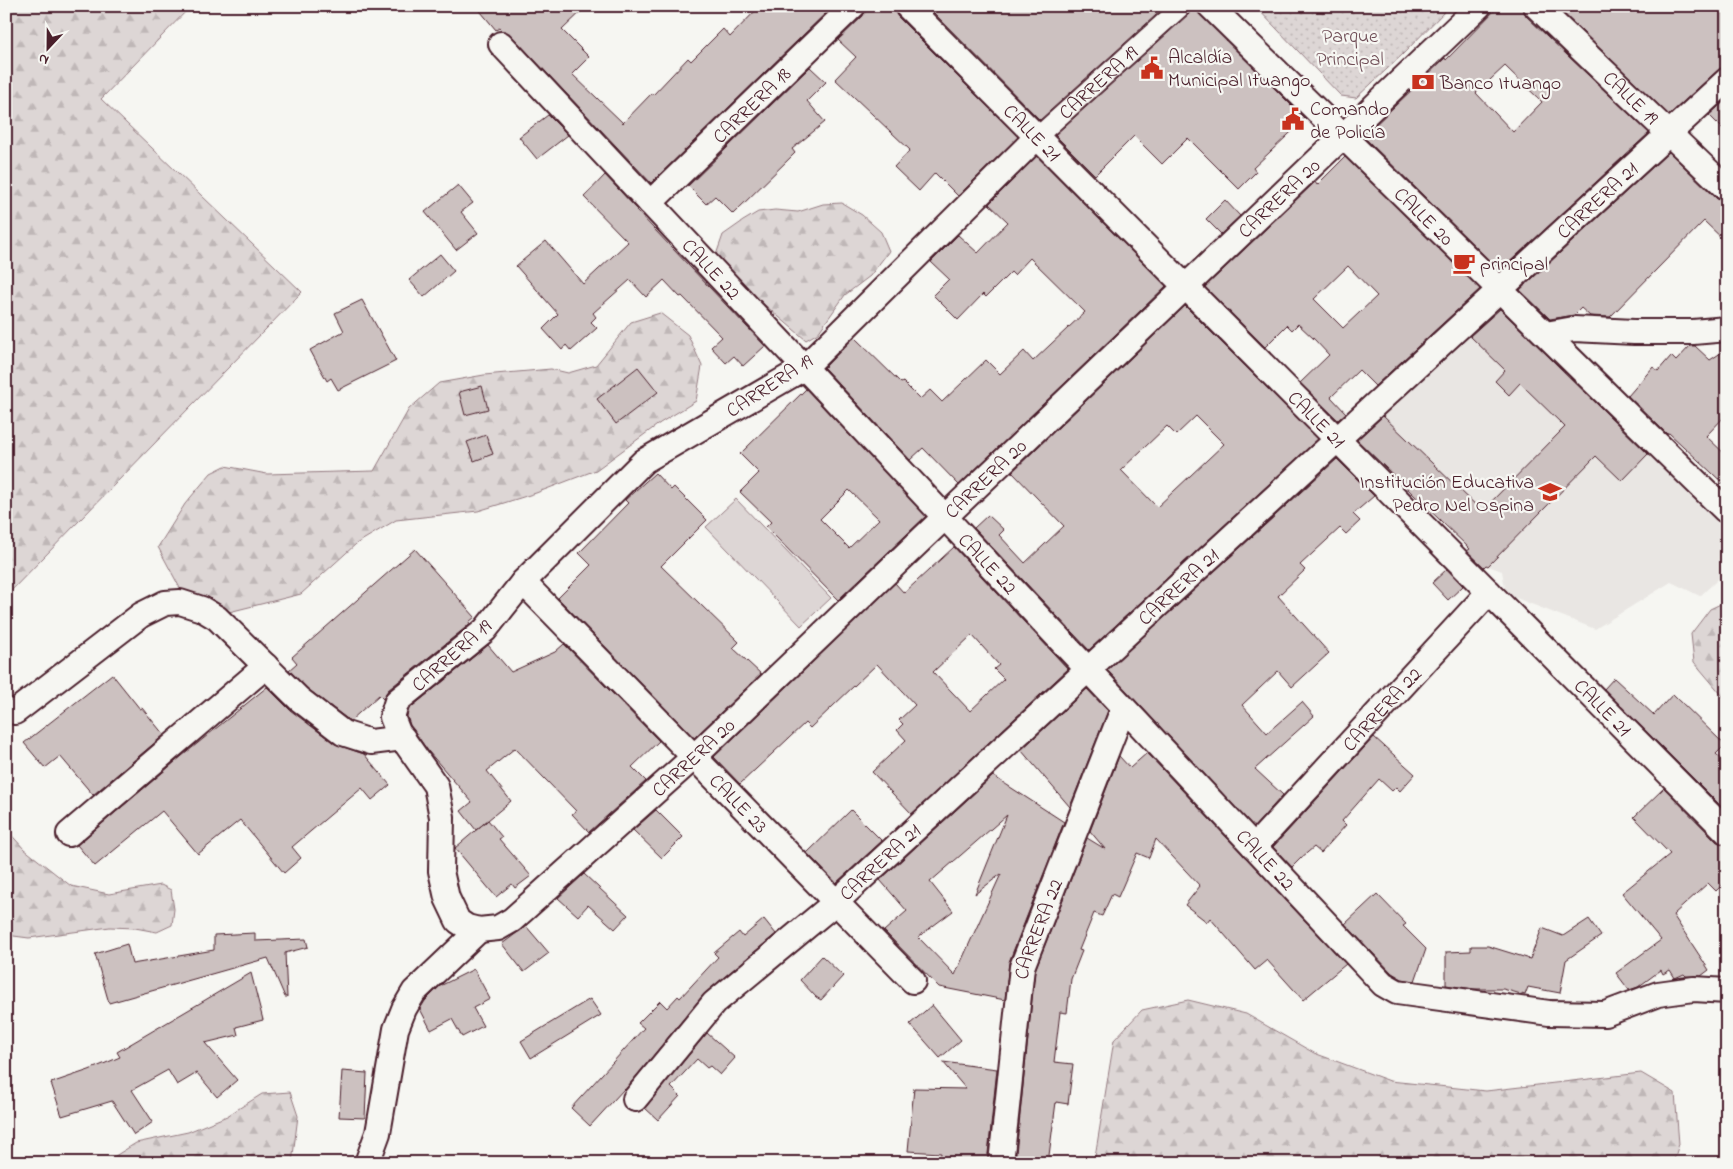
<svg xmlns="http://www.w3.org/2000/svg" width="1733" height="1169" font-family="'Indie Flower',sans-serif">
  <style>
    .built { fill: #e9e6e3 }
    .green { fill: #ddd6d5; stroke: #947a80 }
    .forest { fill: url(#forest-firs); stroke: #947a80 }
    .park { fill: url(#park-dots); stroke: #947a80 }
    .building { fill: #ccc1c0; stroke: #4a1f2b; fill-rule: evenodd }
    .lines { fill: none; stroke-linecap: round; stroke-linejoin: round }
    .pedestrian-casing { stroke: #4a1f2b; stroke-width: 21 }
    .minor-casing { stroke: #4a1f2b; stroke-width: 28 }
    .pedestrian { stroke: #f6f6f2; stroke-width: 18 }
    .minor { stroke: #f6f6f2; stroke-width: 24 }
    .labels { text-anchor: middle; stroke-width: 4.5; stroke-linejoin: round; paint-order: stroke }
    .park-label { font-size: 20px; fill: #6f4d56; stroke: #f6f6f2 }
    .poi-label { font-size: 20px; fill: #4a1f2b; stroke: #f6f6f2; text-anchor: start }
    .street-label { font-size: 20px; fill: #4a1f2b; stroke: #f6f6f2 }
  </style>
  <defs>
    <pattern id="forest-firs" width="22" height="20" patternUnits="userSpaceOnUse" patternTransform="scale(1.25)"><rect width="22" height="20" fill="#ddd6d5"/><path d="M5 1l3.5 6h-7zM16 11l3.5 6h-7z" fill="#bfb7b7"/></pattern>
    <pattern id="park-dots" width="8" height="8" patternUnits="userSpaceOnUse" patternTransform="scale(1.25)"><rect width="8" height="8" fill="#ddd6d5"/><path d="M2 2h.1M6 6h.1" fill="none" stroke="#bfb7b7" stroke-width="1.8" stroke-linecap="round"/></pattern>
  </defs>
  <rect width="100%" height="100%" fill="#f6f6f2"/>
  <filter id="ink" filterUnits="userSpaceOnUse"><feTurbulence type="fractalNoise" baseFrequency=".02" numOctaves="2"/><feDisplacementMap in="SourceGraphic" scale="10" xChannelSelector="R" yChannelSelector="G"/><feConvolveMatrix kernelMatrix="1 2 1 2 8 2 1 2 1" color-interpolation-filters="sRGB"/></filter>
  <g filter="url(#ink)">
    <path class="built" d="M1500,301l151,150 76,82v38l-27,25 -29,-14 -76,47 -89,-35 -4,-23 -14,-5 -130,-126z"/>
    <path class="green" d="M736,499l95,99 -30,28 -95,-99z"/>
    <path class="forest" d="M6,6h185l-90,93 201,193 -296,304z
      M842,203l20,12 19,17 8,19 -19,25 -25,19 -27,38 -12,7 -47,-40 -43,-45 7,-20 20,-14 15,-9 17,-2 23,2 25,-8z
      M660,313l28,22 14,31 -6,35 -36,22 -64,47 -60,23 -58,18 -82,9 -40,24 -55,50 -76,19 -44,-23 -23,-43 27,-43 26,-31 14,-7 42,8 107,-3 35,-62 30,-26 45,-8 67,-6 17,4 28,-8 35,-43z
      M1727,601v100l-33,-39 -3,-28 19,-25z
      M6,829l18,20 47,37 38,8 52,-9 10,5 3,19 -2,16 -15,7 -22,-4 -25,-1 -81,11 -23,-3z
      M1188,1000l58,14 68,39 76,28 96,10 155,-18 34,20 4,51 -6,19h-579l20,-123 28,-30z
      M290,1092l8,24 -6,47h-188l32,-20 52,-11 39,-16 35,-22z"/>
    <path class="park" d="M1255,6h195l-48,49 -46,43 -15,-2z"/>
    <path class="building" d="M476,6h111l-25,24 27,27 -17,17 51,49 29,-30 1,2 35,-37 3,3 32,-32 7,8 30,-31h73l-182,177 -140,-148 -9,-4 -3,-3 -3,2z
      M866,6h28l3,10 121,121 -60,59 -23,-23 -16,18 -25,-24 16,-17 -75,-71 21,-22 -18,-17 25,-24z
      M927,6h239l-126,114z
      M1192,6l113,113 -52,49 3,4 -17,17 -51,-51 -26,26 -28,-28 -39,39 -40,-40 134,-121z
      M1499,6h24l3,10 123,117 -149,138 -135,-133 5,-4v-4l75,-72 1,2zM1505,66l37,36 -29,30 -37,-39z
      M1556,6h171v61l-9,3 -49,45z
      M810,67l16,15 -19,19 18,21 -33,27 3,4 -62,61 -18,-18 -9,8 -18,-18z
      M1727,99v34l-18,-18z
      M548,115l20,20 -31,24 -18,-22z
      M1669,152l48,47 10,3v41l-23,-22 -94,96 -20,-1 -9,-8 -7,7 -24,4 -30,-29z
      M1037,156l129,130 -207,199 -36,-37 -13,12 -86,-92 30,-31 47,46 2,-1 17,17 10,-9 12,12 44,-42 14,14 24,-23 9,10 52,-49 -55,-54 -16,17 -3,-3 -25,25 -3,-3 -25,26 -25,-25 16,-16 -18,-17 27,-27 20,18 30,-31 -19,-18z
      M1345,157l135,132 -105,97 -16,-16 -28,27 15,16 -8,7 -38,-37 29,-28 -15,-16 -16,-15 -6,6 -5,-5 -22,22 -60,-60 110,-105 2,3zM1348,266l29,30 -34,32 -29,-29z
      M605,175l32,34 -1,1 129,136 -22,20 -9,-10 -8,7 -15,-16 11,-10 -40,-41 -2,1 -16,-17 -18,17 -16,-17 -37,33 3,4 -5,5 6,6 -26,23 -5,-6 -4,5 -19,-21 15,-15 -42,-48 30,-25 37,43 45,-42 -44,-45z
      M458,185l15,18 -12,9 17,21 -22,17 -31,-38z
      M1225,200l15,16 -19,18 -15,-15z
      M440,254l14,17 -30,26 -15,-17z
      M362,300l34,61 -58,29 -7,-12 -4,3 -17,-31 34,-19 -9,-18z
      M1185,306l133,133 -229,211 -115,-122 14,-13 16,15 -5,5 26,28 39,-37 -52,-54zM1196,416l28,28 -67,63 -36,-37 46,-44 9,9z
      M1500,309l148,145 -26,27 -26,-25 -108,110 -2,-1 -2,2 -17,-16 3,-2 -113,-109 26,-24 99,95 83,-84 -45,-44 -11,12 -14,-14 10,-11 -35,-34z
      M1690,346h5l15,14 17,-11v65l-21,22 21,20v31l-58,-54 -2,1 -39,-38 25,-29 5,4 13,-15 5,5z
      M638,367l20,25 -42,32 -19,-25z
      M482,386l6,23 -23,6 -6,-23z
      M806,389l120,127 -88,84 -72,-73 5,-5 -31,-30 19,-19 -19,-19zM849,490l30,29 -30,29 -29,-29z
      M486,435l7,19 -19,7 -7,-19z
      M1337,459l37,37 -21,18 7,7 -14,13 -6,-6 -40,37 5,5 -27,26 51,57 -37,34 -14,-16 -36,34 25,28 35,-31 12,14 -59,53 28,26 -29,32 -147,-157z
      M655,473l16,17 3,-3 33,33 -46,46 78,76 -6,6 28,26 -67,64 -136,-140 33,-33 -12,-12 49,-50 -3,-3z
      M954,547l114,122 -156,145 -40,-42 34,-32 -9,-10 6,-6 -4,-4 16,-15 -38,-41 -67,64 -5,-5 -65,61 -26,-27 181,-174 9,10zM972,635l27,30 -5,4 10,10 -34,32 -37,-39z
      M415,549l60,68 -6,5 1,2 -82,66 -5,9 -4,-4 -29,26 -42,-32 -19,-19 8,-7 -5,-6z
      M1447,569l16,17 -15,14 -16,-17z
      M564,644l95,97 -27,26 14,14 -57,51 -17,-18 4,-3 -61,-63 -28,23 24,30 -35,29 -15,-19 11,-9 -44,-51 -18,-26 -3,-9 2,-7 79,-64 23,27 44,-20z
      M112,674l28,35 2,-1 22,27 -71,60 -33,-39 -15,12 -21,-25z
      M1614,678l40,37 19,-21 52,51 -9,9 11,10v48l-123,-123z
      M267,687l23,23 45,34 29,10 26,31 -18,15 -10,-12 -70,59 9,11 -17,15 -44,-53 -42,34 -36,-43 -67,55 -18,-21 105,-89z
      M1087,689l21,22 -38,96 -49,-57z
      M1374,737l41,37 -15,17 -4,-4 -4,4 -13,-12 -37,42 4,4 -25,28 -7,-6 -13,11 -9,9 -19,-20z
      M1147,753l199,211 -43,36 -36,-40 -12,10 -45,-52 -3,4 -22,-17 15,-19 -44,-47 -7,19 -12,-5 -19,44 -6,-3 -10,22 -8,-3 -15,37 3,1 -11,28 -4,34 -7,-1 -6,50 19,2 -5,40 -12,-2 -8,61h-33l20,-193 52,-132 18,11 -15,-18 29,-75 11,12z
      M993,776l71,46 -55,140 -4,38 -66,-13 -55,-56 23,-20 -27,-31zM1007,815l-32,79 26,-20 -46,101 -37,-38 35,-26 -23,-29z
      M1664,788l53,54 10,3v35l-11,11 -8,-8 -35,32 36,55 -8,6h-15l-2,-2 -9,4 -5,-8 -7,4 -2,-4 -23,17 -9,3 -13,-17 45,-33 -39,-47 48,-39 -36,-37z
      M656,810l27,27 -21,21 -29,-28z
      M851,810l31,31 -46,42 -29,-30z
      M488,820l14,17 -3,2 32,37 -16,12 -3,-4 -16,13 -41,-49z
      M584,874l44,41 -13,14 -27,-24 -10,11 -20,-18z
      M1377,894l29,30 -3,2 23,23 -11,32 -13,-2 -10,-6 -47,-49z
      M764,919l12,15 -72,60 -79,96 -1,-1 -34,37 -19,-18 73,-80 -6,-5 22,-22 7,7 11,-12 2,2 38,-41 -4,-4 25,-21 4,5z
      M1589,919l12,17 -35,24 -6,33 -32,-6 -3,8 -22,-6h-29l-28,-4v-33l25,-1v-5h17l42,13 12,-31 21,8z
      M526,926l23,27 -25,19 -22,-28z
      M255,933v8l51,-2 2,8 -23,6 2,44h-2l-17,-39 -159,45 -14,-49 32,-10 5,20 82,-14v-15z
      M822,956l21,20 -22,24 -5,-3 -16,-17z
      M474,969l16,30 -17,9 10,18 -21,11 -10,-18 -21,11 -11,-21 5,-8 15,-15z
      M251,973l12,47 -27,7 2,8 -33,8 32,37 -20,17 -20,-24 -20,12 -9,-15 -36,20 21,32 -19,13 -22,-34 -50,15 -11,-33 38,-13 31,-13 -3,-5z
      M590,999l11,16 -70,43 -10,-17z
      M932,1005l29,35 -21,18 -30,-34z
      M707,1033l28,25 -15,17 -10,-9 -3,2 -10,-9 -26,28 9,9 -22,24 -13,-12z
      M943,1062l54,7 -10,94h-47l1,-10 -33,-2 6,-63 52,1z
      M342,1071l25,2 -2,45 -26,-1z"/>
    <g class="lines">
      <defs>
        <g id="pedestrian">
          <path id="s1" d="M1037,137l145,-131"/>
        </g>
        <g id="minor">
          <path id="s2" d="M907,6l820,826"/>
          <path id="s3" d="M1210,6l515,504"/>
          <path id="s4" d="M1536,6l191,183"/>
          <path id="s5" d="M501,44l882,940 14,8 152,21 56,1 53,-20 36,-5 33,2"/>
          <path id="s6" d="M1037,137l-233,231 -160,93 -121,121 -38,48 -88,71 -5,16 6,15 38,54 6,31 -1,54 6,27 11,23 9,6 12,3 19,-2 14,-8 182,-163 785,-751"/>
          <path id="s7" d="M650,203l203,-197"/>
          <path d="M1546,334l28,-5 60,3h59l34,-3"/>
          <path id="s8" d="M523,582l390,399"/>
          <path d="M15,712l126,-97 24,-12 15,-1 22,7 15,9 82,81 44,34 28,9 32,-4"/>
          <path d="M69,834l197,-168"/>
          <path id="s9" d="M1254,847l235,-255"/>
          <path id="s10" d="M635,1099l79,-96 122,-101 891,-822"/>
          <path d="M367,1163l11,-30 18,-104 8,-20 10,-17 65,-62"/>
          <path id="s11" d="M1001,1163l21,-196 101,-258"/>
        </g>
      </defs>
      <use href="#pedestrian" class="pedestrian-casing"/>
      <use href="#minor" class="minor-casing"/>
      <use href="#pedestrian" class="pedestrian"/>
      <use href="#minor" class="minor"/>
    </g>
  </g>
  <defs>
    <symbol id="civic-bare" viewBox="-9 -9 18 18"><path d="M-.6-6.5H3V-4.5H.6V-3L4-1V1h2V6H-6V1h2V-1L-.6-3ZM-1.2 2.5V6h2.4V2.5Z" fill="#c8321e" stroke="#f6f6f2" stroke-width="2.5" paint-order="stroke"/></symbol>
    <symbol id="bank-bare" viewBox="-9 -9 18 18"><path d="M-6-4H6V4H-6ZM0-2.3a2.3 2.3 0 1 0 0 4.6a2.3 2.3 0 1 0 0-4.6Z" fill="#c8321e" stroke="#f6f6f2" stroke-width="2.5" paint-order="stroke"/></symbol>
    <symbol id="cafe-bare" viewBox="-9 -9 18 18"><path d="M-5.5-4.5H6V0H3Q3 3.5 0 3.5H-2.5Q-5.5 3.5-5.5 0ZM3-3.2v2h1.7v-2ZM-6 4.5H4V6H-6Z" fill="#c8321e" stroke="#f6f6f2" stroke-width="2.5" paint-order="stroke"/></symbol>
    <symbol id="school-bare" viewBox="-9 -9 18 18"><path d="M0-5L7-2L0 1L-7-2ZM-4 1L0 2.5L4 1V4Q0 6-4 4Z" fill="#c8321e" stroke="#f6f6f2" stroke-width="2.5" paint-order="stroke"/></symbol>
  </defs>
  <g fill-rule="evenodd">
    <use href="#civic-bare" x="1136" y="52" width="32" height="32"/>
    <use href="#bank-bare" x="1407" y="66" width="32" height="32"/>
    <use href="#civic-bare" x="1277" y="103" width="32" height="32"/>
    <use href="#cafe-bare" x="1448" y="247" width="32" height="32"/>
    <use href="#school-bare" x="1534" y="476" width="32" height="32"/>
  </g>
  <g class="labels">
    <g class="park-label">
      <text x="1350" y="42">Parque<tspan x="1350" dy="23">Principal</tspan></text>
    </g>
    <g class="poi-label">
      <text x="1168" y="63">Alcaldía<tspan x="1168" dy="23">Municipal Ituango</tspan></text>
      <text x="1440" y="89">Banco Ituango</text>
      <text x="1310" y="115">Comando<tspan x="1310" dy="23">de Policía</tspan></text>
      <text x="1480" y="270">principal</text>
      <text x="1534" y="488" text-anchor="end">Institución Educativa<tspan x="1534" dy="23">Pedro Nel Ospina</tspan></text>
    </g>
    <g class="street-label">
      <text dy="7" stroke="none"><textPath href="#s1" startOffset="82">CARRERA 19</textPath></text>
      <text dy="7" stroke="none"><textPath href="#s4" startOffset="132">CALLE 19</textPath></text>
      <text dy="7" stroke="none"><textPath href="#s7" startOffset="141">CARRERA 18</textPath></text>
      <text dy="7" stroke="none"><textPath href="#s2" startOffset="178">CALLE 21</textPath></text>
      <text dy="7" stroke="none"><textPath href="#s6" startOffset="2208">CARRERA 20</textPath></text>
      <text dy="7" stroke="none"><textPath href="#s10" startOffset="1318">CARRERA 21</textPath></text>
      <text dy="7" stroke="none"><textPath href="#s3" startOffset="300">CALLE 20</textPath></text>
      <text dy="7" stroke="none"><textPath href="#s5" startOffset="308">CALLE 22</textPath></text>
      <text transform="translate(769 385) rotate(-33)" y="7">CARRERA 19</text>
      <text dy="7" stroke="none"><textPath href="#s2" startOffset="582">CALLE 21</textPath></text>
      <text dy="7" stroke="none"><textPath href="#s6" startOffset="1802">CARRERA 20</textPath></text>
      <text dy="7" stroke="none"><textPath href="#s5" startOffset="712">CALLE 22</textPath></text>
      <text dy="7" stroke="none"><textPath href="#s10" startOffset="748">CARRERA 21</textPath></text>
      <text transform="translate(451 655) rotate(-41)" y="7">CARRERA 19</text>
      <text dy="7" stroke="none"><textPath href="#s2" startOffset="988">CALLE 21</textPath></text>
      <text dy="7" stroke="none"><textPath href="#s9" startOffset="188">CARRERA 22</textPath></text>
      <text dy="7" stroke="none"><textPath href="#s6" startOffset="1398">CARRERA 20</textPath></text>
      <text dy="7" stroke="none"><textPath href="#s8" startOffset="309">CALLE 23</textPath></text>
      <text dy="7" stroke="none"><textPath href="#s5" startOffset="1118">CALLE 22</textPath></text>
      <text dy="7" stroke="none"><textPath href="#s10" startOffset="342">CARRERA 21</textPath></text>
      <text dy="7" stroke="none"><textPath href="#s11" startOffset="238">CARRERA 22</textPath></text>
    </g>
  </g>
  <rect width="1733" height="1169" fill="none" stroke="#f6f6f2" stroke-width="25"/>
  <rect x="12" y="12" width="1708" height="1144" fill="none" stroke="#4a1f2b" stroke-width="2" filter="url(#ink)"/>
  <g transform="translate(48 48) rotate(202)" stroke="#f6f6f2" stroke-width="4" paint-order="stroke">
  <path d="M0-4L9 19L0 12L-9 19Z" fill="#4a1f2b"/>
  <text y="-8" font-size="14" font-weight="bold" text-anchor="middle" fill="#4a1f2b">N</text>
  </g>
</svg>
